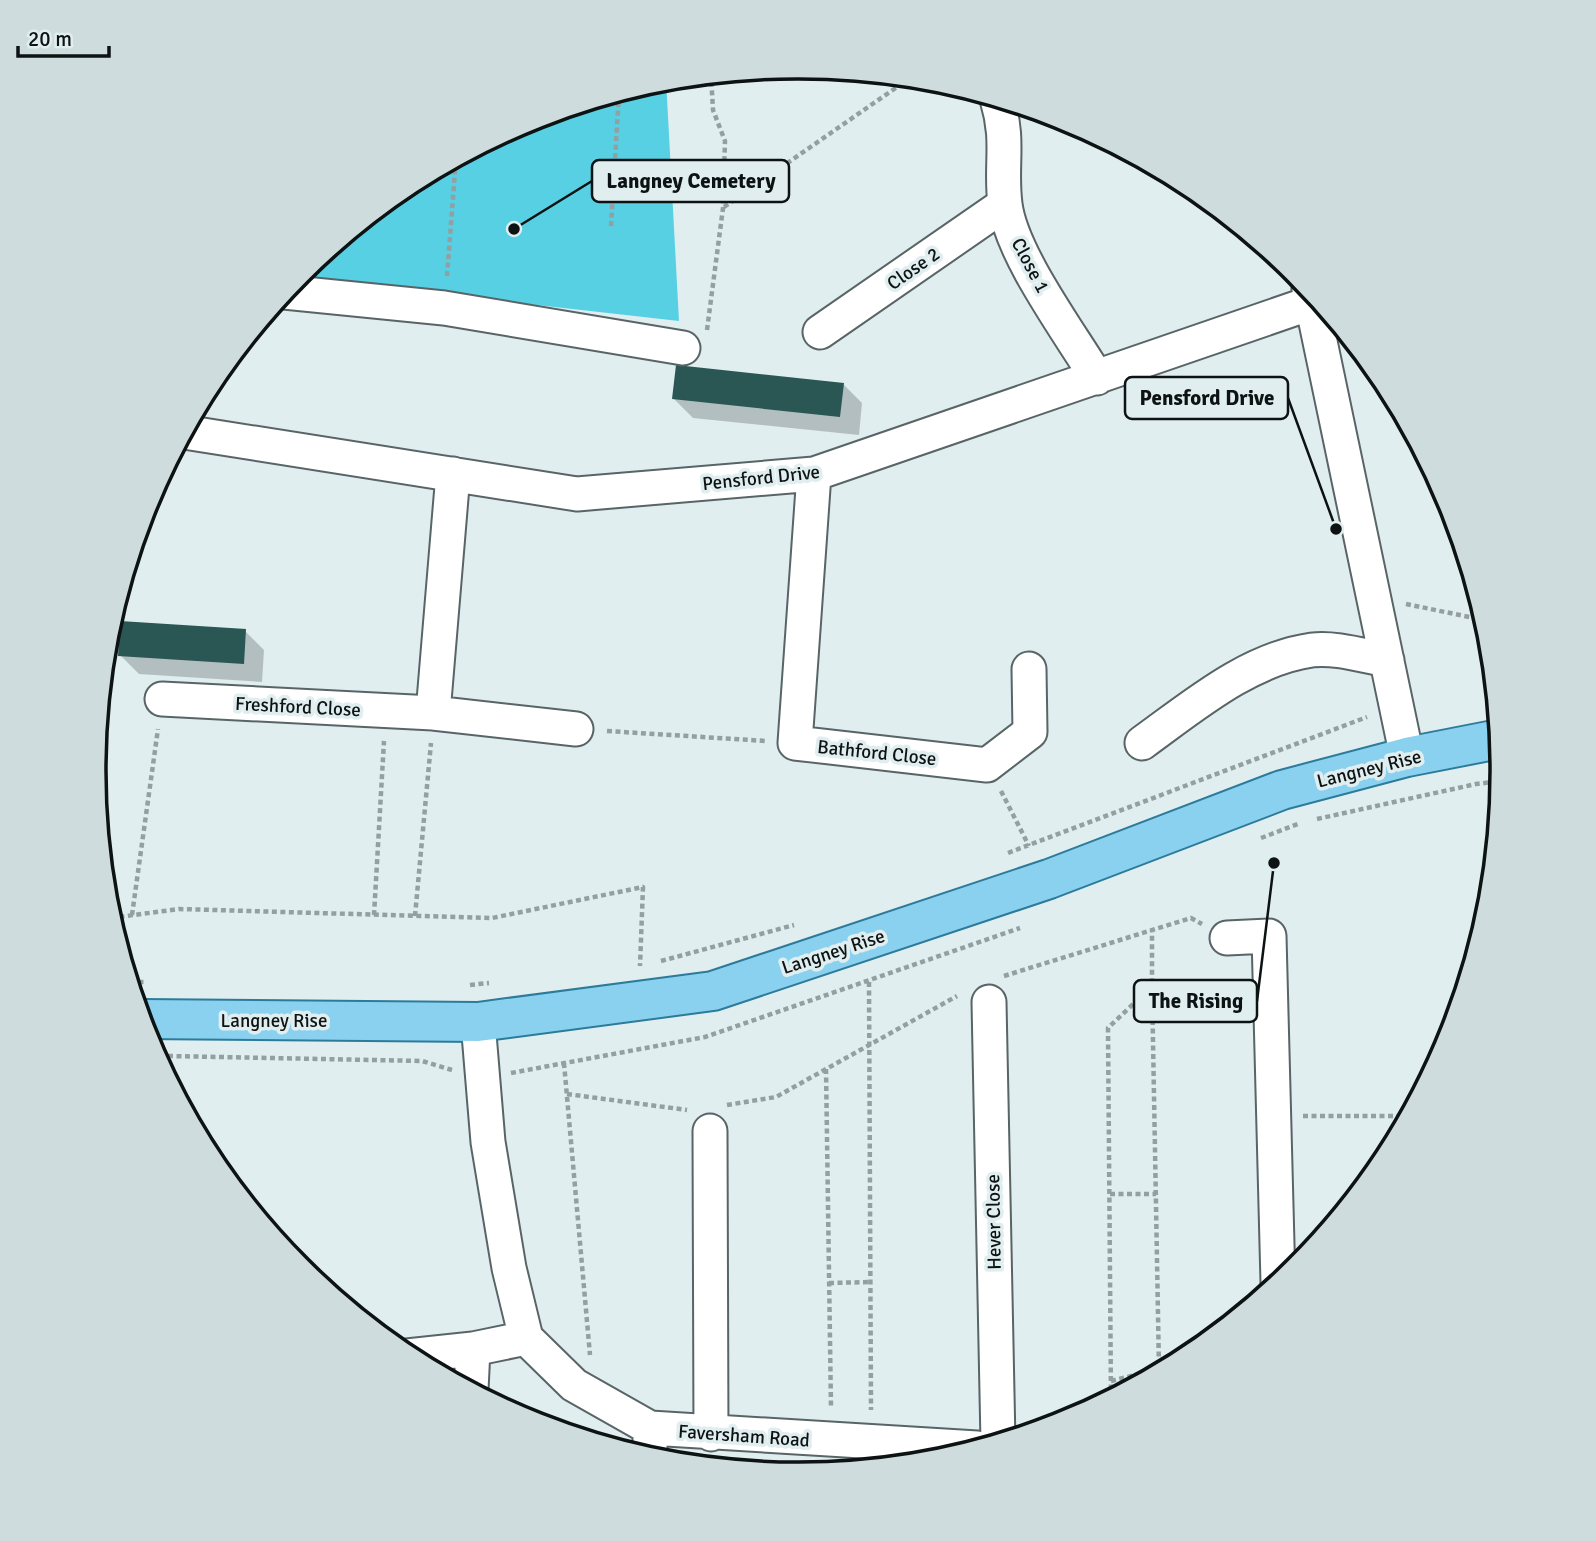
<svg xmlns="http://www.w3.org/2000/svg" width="1596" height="1541" font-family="Signika,sans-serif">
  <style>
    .green { fill: #57d0e4 }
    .shadow { fill: #0003 }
    .building { fill: #2a5653 }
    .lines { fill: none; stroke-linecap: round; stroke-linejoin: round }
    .minor-casing { stroke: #586466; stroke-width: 37 }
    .major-casing { stroke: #2c7b9b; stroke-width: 42 }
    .path { stroke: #949fa1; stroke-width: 4.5; stroke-dasharray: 5 3.5; stroke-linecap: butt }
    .minor { stroke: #fff; stroke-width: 33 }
    .major { stroke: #8ad1ef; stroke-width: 38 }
    .labels { text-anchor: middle; stroke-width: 7; stroke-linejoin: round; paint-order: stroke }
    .street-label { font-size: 19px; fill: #0d1213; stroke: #e0eef0 }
    .rim { fill: none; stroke: #0d1213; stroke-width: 3.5 }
    .leader { fill: none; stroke: #0d1213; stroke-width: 2.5 }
    .callout-dot { fill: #0d1213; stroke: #e0eef0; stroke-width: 2.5 }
    .callout { fill: #e0eef0; stroke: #0d1213; stroke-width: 2.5 }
    .callout-label { font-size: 21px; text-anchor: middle; font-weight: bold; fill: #0d1213 }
  </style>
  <rect width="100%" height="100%" fill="#e0eef0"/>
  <path class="green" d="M666,79l13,242 -383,-43 111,-93 122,-65z"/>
  <path class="shadow" d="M843,384l19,19 -3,32 -166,-17 -19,-19z
    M245,631l19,19 -2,32 -123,-8 -19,-19z"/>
  <path class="building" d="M676,365l168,18 -4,34 -168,-18z
    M120,621l126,8 -2,35 -126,-8z"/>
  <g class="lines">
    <defs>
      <path id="minor" d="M997,99c13,42 3,66 8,105 6,50 65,129 92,174
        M1309,289l98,468
        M284,292l160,16 239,40
        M820,332l185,-128
        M184,432l393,62 237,-20 500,-172
        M814,474l-19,269 192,22 43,-33 -1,-63
        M162,699l271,14 143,16
        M433,713l20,-239
        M1142,743c50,-36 106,-84 170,-93 23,-3 52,6 75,10
        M1227,938l42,-2 9,347
        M989,1002l9,440
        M478,1022l10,120 21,126 17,70 48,47 76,43 327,20
        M710,1131l1,303
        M407,1356l66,-7 53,-11
        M471,1390l2,-41
        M650,1428v30"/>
      <path id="major" d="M141,1019l337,3 235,-31 336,-112 233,-89 125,-33 92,-18"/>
    </defs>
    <use href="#minor" class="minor-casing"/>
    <use href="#major" class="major-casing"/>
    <path class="path" d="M724,207l186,-129
      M611,226l8,-133
      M447,276l9,-117
      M707,330l16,-122 2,-67 -12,-31 -2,-35
      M1406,604l78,16
      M607,731l159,10
      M1001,791l28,55
      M1317,819l159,-35 25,-3
      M1261,838l37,-14
      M1008,853l359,-136
      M132,915l26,-186
      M374,915l10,-174
      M415,916l16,-173
      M111,918l68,-9 313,9 151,-31 -3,79
      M661,961l133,-36
      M1004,976l187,-58 11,6
      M130,982h17
      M869,982l2,428
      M470,985l19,-2
      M1152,986l7,383
      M168,1056l254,5 30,9
      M564,1063l26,292
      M826,1069l5,339
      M511,1073l194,-36 315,-109
      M567,1094l120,16
      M727,1105l49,-8 181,-101
      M1303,1116h105
      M1110,1194h46
      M829,1283l41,-1
      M1111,1381l59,-15
      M1111,1398l-3,-370 44,-42v-56"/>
    <use href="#minor" class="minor"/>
    <use href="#major" class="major"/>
  </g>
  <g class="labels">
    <g class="street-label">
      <text transform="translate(1031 265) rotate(62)" y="7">Close 1</text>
      <text transform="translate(913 268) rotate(-35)" y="7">Close 2</text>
      <text transform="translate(761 477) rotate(-6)" y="7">Pensford Drive</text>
      <text transform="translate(298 706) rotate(3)" y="7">Freshford Close</text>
      <text transform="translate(877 752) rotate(6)" y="7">Bathford Close</text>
      <text transform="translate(1369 768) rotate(-14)" y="7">Langney Rise</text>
      <text transform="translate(833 951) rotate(-18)" y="7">Langney Rise</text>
      <text x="274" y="1027">Langney Rise</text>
      <text transform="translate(993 1222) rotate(-91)" y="7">Hever Close</text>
      <text transform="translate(744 1435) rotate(4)" y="7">Faversham Road</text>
    </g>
  </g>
  <path d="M0 0H1596V1541H0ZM797 79H799A691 691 0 0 1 1490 770V771A691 691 0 0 1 799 1462H797A691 691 0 0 1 106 771V770A691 691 0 0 1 797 79Z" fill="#cfdcde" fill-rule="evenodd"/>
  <path class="rim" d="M797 79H799A691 691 0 0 1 1490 770V771A691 691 0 0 1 799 1462H797A691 691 0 0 1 106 771V770A691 691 0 0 1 797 79Z"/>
  <path class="leader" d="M514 229L592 181M1336 529L1288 398M1274 863L1257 1001"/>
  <g class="callout-dot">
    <circle cx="514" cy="229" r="7"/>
    <circle cx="1336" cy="529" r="7"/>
    <circle cx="1274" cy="863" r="7"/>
  </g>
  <g class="callout">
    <rect x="592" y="160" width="197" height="42" rx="7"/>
    <rect x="1125" y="377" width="163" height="42" rx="7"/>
    <rect x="1134" y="980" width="123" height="42" rx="7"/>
  </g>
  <g class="callout-label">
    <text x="691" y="188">Langney Cemetery</text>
    <text x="1207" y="405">Pensford Drive</text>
    <text x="1196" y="1008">The Rising</text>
  </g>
  <path d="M18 46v10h91v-10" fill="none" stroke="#0d1213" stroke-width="3.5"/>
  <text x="28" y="46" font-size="21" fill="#0d1213" stroke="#e0eef0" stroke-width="5" paint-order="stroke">20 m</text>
</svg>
